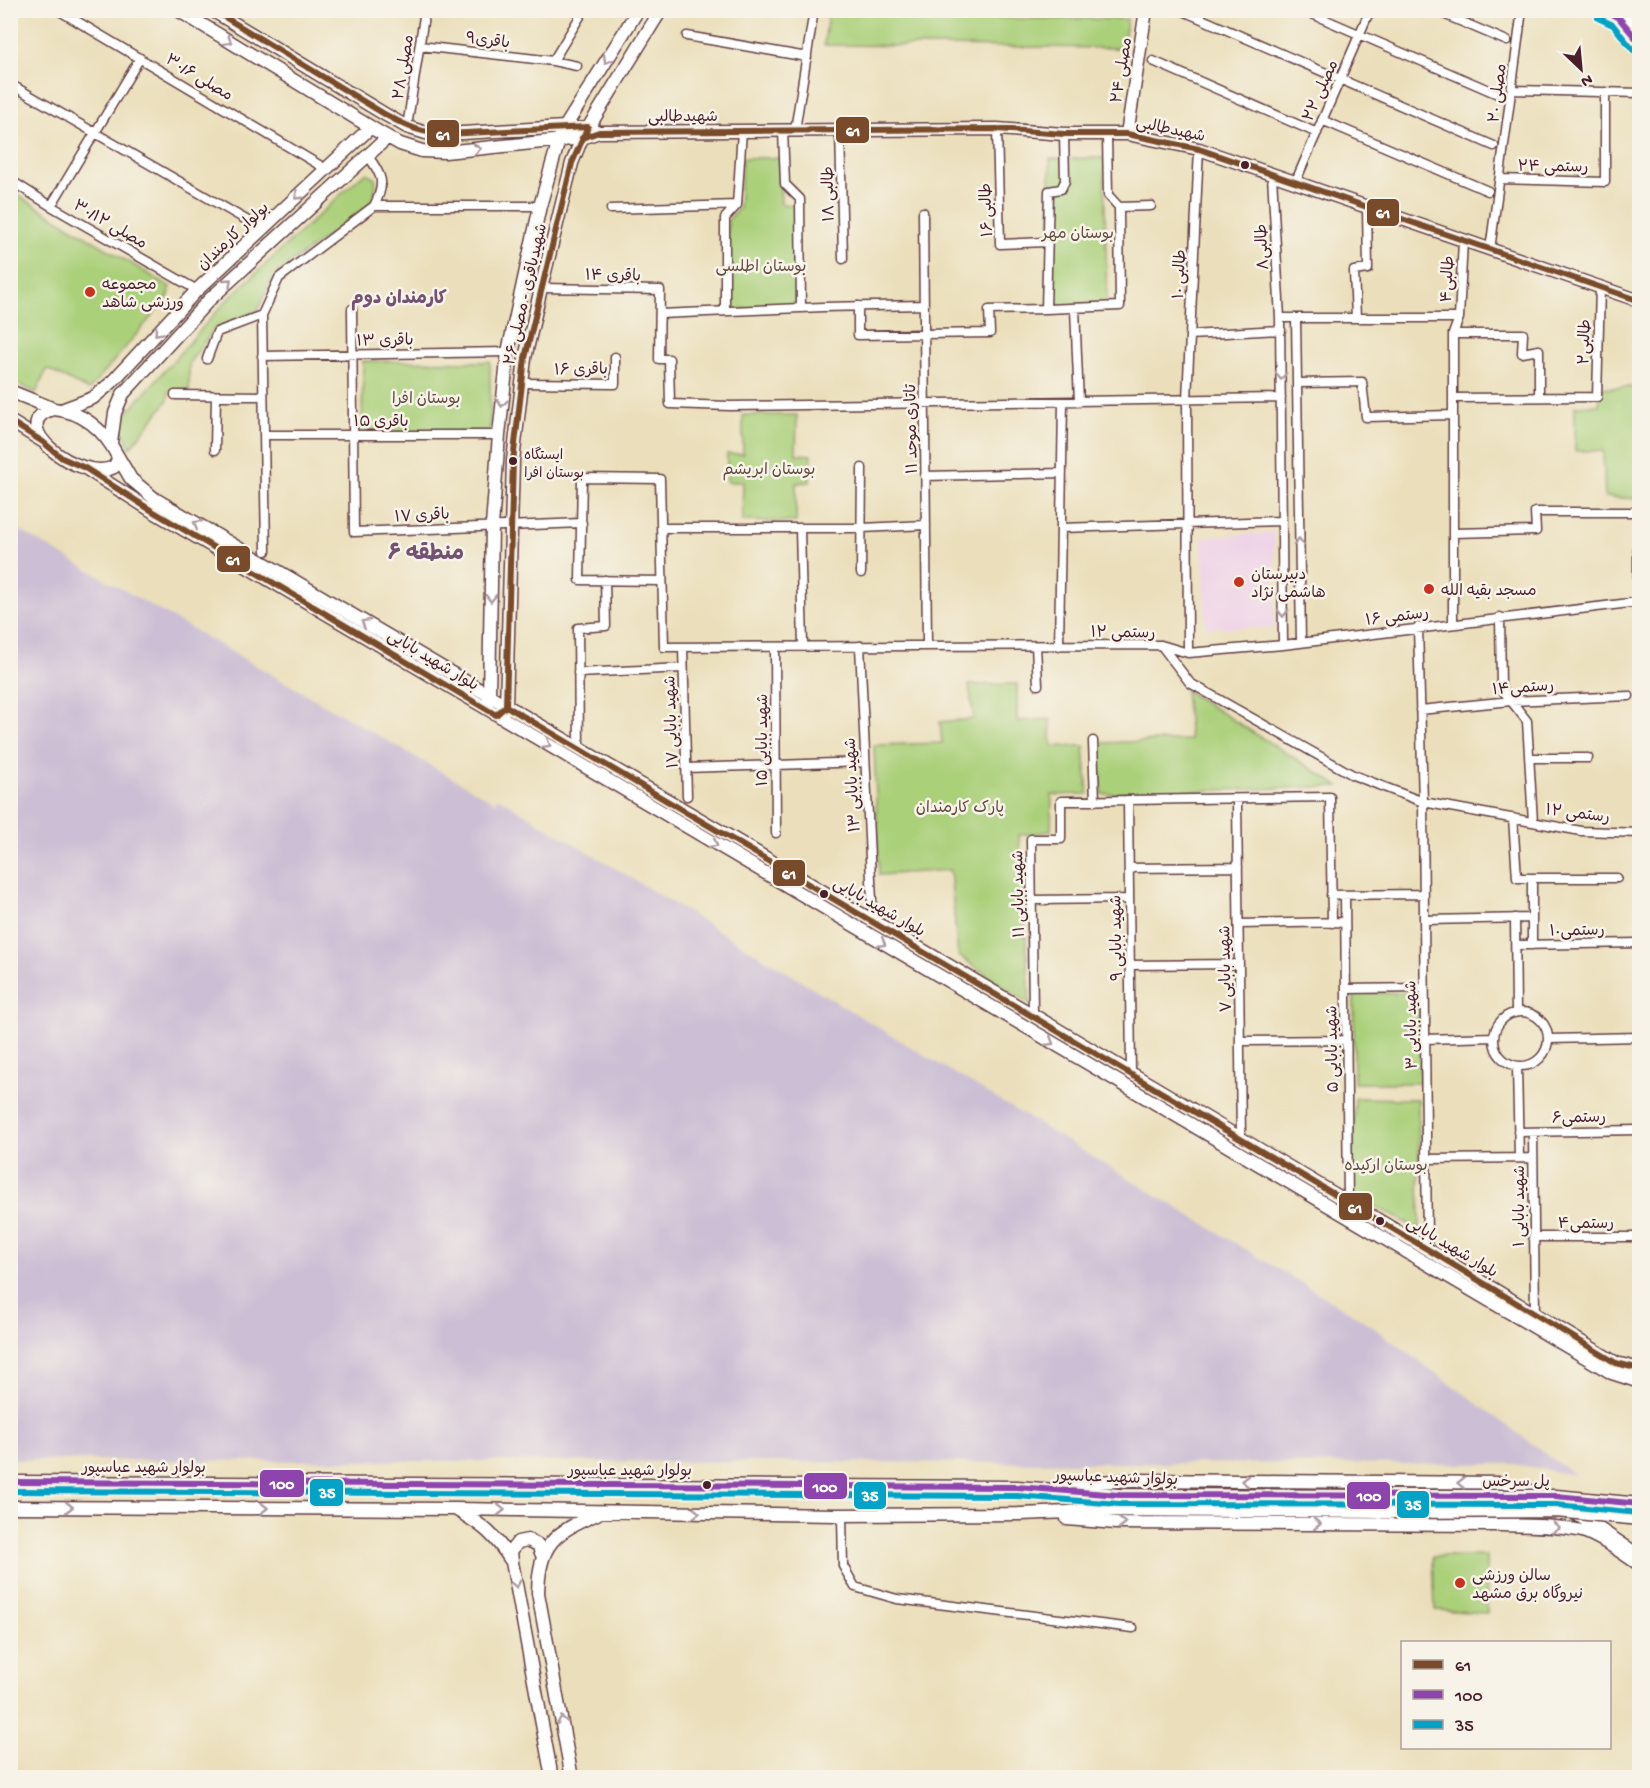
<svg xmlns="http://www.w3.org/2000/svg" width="1650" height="1788" font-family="'Gochi Hand','Playpen Sans Arabic',sans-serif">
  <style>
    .built { fill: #eed0e8 }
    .industrial { fill: #ccbed4 }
    .green { fill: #abd07a; stroke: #7a7852; stroke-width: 1.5 }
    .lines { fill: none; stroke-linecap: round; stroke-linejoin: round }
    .street-casing { stroke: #623c41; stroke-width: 11 }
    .secondary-casing { stroke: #623c41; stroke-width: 15 }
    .primary-casing { stroke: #623c41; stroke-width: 16 }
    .street { stroke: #fff; stroke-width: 8 }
    .secondary { stroke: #fff; stroke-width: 12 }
    .primary { stroke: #fff; stroke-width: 14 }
    .secondary-bridge-casing { stroke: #623c41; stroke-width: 15; stroke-linecap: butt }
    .secondary-bridge { stroke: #fff; stroke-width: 12 }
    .bus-1-casing { stroke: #f7f3e8; stroke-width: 10 }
    .bus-2-casing { stroke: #f7f3e8; stroke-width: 10 }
    .bus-3-casing { stroke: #f7f3e8; stroke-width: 10 }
    .bus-1 { stroke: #7a4b2a; stroke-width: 6 }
    .bus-2 { stroke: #8e44ad; stroke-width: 6 }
    .bus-3 { stroke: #04a2c6; stroke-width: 6 }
    .oneway { stroke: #ae9aa0 }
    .bus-dot { fill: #4a1f2b; stroke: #f7f3e8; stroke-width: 2 }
    .poi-dot { fill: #c8321e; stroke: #f7f3e8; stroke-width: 2 }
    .labels { text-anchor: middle; stroke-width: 5; stroke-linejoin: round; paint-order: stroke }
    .bus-label { font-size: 14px; fill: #4a1f2b; stroke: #f7f3e8; text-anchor: start }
    .street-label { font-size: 16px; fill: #4a1f2b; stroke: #f7f3e8 }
    .park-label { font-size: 16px; fill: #624b3f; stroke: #f7f3e8 }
    .poi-label { font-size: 16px; fill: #4a1f2b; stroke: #f7f3e8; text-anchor: start }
    .neighbourhood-label { font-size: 18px; font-weight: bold; fill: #745272; stroke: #f7f3e8 }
    .district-label { font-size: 22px; font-weight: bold; fill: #745272; stroke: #f7f3e8 }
    .line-badge { stroke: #f7f3e8; stroke-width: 2 }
    .badge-label { font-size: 16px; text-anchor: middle; font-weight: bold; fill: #fff }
  </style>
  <rect width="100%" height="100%" fill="#f7f3e8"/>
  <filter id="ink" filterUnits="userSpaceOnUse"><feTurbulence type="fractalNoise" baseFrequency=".0167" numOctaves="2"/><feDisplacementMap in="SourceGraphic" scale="12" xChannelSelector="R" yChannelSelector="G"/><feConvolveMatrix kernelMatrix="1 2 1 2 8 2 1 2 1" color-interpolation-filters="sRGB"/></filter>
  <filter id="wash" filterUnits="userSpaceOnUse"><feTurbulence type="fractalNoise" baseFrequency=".008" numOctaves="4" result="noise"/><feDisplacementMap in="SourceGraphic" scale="24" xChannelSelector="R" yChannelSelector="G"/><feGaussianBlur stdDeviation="1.35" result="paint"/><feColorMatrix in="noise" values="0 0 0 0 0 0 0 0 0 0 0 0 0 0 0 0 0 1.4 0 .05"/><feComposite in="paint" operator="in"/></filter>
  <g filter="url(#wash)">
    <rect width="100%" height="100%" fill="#ebdfbb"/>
    <path class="built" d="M1274,532l1,96 -69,-1 -4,-90z"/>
    <path class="industrial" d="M10,525l486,278 1,-6 869,525 209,153 -60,-11 -1504,-4z"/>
    <path class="green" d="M828,11h87v7l212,1 -4,29 -299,-3z
      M742,158h37l2,46 13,1 2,104h-69l1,-89 11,-12z
      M1104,158l3,146 -55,1 -2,-146z
      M367,173l8,5c2,11 0,18 -7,28l-95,70 -15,34 -44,19 -25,34v27l-20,1 -1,9 -38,48 -11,-26 108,-122 134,-124z
      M11,191l159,96 -1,9 -80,94 -42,-21 -11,24 -25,-13z
      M363,361l127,1v70h-128z
      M1639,387v112l-34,-2 -2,-46h-28v-45l24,-1 2,-17z
      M743,415h54l-1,39 15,1 -1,27 -14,1v39l-54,-1 1,-39h-16v-28h16z
      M1017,684v37l33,-2 2,27h32l4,48 -36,1 -1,36 -32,4 11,169 -72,-49 -8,-85 -71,5 -5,-130 68,-2 -2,-21 34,-3 -5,-34z
      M1185,690l154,96 -237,8 -4,-51 92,-3z
      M1354,993h65l1,90h-66z
      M1355,1098l63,1 2,131 -68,-36z
      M1433,1556h53l1,57 -52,-3z"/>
  </g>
  <g filter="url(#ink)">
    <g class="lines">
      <defs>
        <path id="street" d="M58,10l268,159
          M1181,10l313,136
          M1303,10l197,85
          M1434,10l73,31
          M687,36l120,21
          M420,46l133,15 24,5
          M553,61l31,-51
          M1153,61l164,72
          M10,84l252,145
          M1512,90l128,3
          M1322,120l166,71
          M407,127l18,-117
          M840,129l3,130
          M997,129l3,115 47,-2
          M783,130l2,54 15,15 1,109
          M795,130l19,-120
          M1064,134l1,47 -4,8 -12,2 -3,118 74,-3 -1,-99 -11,-12 -1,-60
          M1272,175l8,143 3,327
          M1500,179l105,3v-90
          M10,180l41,26 146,84
          M1295,183l75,-173
          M51,206l89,-148
          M374,206h166
          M1119,207l32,-1
          M611,209l126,-4
          M923,212l4,434
          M1490,250l32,-240
          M541,288l119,2 -1,69h10l1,45 60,2 551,-8
          M858,306v29l132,-2 -1,-23 57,-1
          M352,309l2,223 228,-9
          M1075,309l4,93
          M725,311v-93l12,-13 5,-74
          M660,314l163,-7 101,-2
          M262,315l4,236
          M1280,318h179
          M1296,318l5,324
          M1356,318l-2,-47 14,-2 -1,-62
          M1453,334h70l-1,19 17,-3v47
          M1190,335l91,-5
          M262,356l246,-4
          M207,359l10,-27 45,-17 17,-37 95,-72c12,-23 8,-31 -6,-50
          M522,383l93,1v-27
          M1297,383l65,-1 4,35 87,-2
          M175,395l88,1
          M1453,398l144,-1 3,-109
          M264,435h235
          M215,450l1,-54
          M925,476l137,-3
          M661,528h201l64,-3
          M800,528l3,118
          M1061,528l221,-7
          M861,573l1,-105
          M662,581l-82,-1 2,-102 78,1 4,168 497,-2 29,38 163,92 70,27 158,29 59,2
          M1500,617l1,71 26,33 6,101
          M1453,623v-289l6,-16 4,-77
          M1418,627l5,175 4,447
          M1161,645l27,8 95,-8 355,-43v-90h-103l1,19 -83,2
          M860,646l13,276
          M1036,646l2,39
          M1059,646l4,-244
          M683,647l4,149
          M775,647l1,186
          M1188,653l-1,-254 12,-250
          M578,673l105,-5
          M1420,710l91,-9 118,-5
          M1093,741l2,60
          M579,748l-1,-120 28,-2 -1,-46
          M1529,758h59
          M686,768l178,-6
          M1237,799l4,340
          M1128,800l3,275
          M1513,818l4,60h100
          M1129,868l109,-1
          M1532,878v67
          M1331,895l93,-1
          M1345,895l3,307
          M1032,900l97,-1
          M1515,918l1,94
          M1424,920l108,-2
          M1239,924l106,-2
          M1516,945l124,-2
          M1130,965l109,-1
          M1346,989l79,-1
          M1494 1039a27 27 0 1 1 54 0a27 27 0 1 1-54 0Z
          M1033,1015l-2,-176h30v-38l269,-4 2,126
          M1425,1039l69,-2
          M1549,1039l91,-2
          M1240,1041l106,-1
          M1517,1067l2,91
          M1518,1132l122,-2
          M1533,1132l2,184
          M1426,1159l107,-1
          M1533,1237h107
          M842,1515l1,51 12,21 42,12 236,29"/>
        <path id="secondary" d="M178,10l199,121 23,13 22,7 23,1 137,-14 17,-6 398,-3 67,5h63l72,15 441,152
          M212,10l174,105 21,12 19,6 20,1 119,-7 27,2
          M1127,134l19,-124
          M10,391l44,18
          M54,409c29,3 50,21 63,46l1,5 -4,7c-35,17 -112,-45 -60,-58z
          M61,410l32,-12 18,-15 86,-93 174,-163
          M10,421l32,20
          M111,443l4,-30 8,-19 86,-94 179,-163
          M117,455l14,24 24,20 878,516 394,234 189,114 24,6
          M85,468l64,41 1463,864 28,9
          M487,702l2,-6 3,-170 7,-91 9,-83 32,-146 19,-66 6,-13 73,-117
          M502,710l4,-4 7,-245 12,-103 16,-70 31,-125 10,-25 79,-128
          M10,1482l1007,5 102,8 273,1
          M1062,1484l72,-4 366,3c20,12 23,37 -3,42l-381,-2 -49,-4
          M1504,1484c47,7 95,46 136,72
          M10,1507l446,2 380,6 185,-1 95,-4 277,2
          M457,1510c28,17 37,24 55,52l40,216
          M1501,1525c27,1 55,0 81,6 18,5 42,23 58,34
          M512,1562l-1,-11 7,-9 10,-2 10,5 4,10
          M572,1778l-34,-185c1,-50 16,-60 59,-79"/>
        <path id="primary" d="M1602,10l38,17
          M1620,20l20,24"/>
      </defs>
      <use href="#street" class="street-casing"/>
      <use href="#secondary" class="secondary-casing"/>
      <use href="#primary" class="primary-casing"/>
      <use href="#street" class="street"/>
      <use href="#secondary" class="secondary"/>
      <use href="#primary" class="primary"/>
      <defs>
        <path id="secondary-bridge" d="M1392,1496h164l84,8
          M1393,1512l163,-1 84,8"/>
      </defs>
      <use href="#secondary-bridge" class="secondary-bridge-casing"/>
      <use href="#secondary-bridge" class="secondary-bridge"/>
      <defs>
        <path id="bus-1" d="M582,138l17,-6 398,-3 67,5h63l72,15 441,152
          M10,421l33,21 19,16 23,10 64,41 347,206 10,-9 7,-245 12,-103 47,-195 16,-36 -142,7c-25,-1 -38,-7 -60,-19l-173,-105
          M506,706l921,543 189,114 24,6"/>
        <path id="bus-2" d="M1603,10l16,8 21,25
          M10,1482l1007,5 102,8 437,1 84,8"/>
        <path id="bus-3" d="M1598,18l15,7 20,25
          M10,1491l1007,5 102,8 437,1 83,8"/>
      </defs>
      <use href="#bus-1" class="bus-1-casing"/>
      <use href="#bus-2" class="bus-2-casing"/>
      <use href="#bus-3" class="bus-3-casing"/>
      <use href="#bus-1" class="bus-1"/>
      <use href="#bus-2" class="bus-2"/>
      <use href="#bus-3" class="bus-3"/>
    </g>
    <defs><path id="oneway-chevron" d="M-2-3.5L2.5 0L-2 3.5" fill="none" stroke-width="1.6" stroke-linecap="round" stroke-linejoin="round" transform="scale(1.5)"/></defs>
    <g class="oneway">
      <use href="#oneway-chevron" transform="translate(228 41) rotate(31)"/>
      <use href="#oneway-chevron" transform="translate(607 60) rotate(122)"/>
      <use href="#oneway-chevron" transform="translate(477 149) rotate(-6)"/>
      <use href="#oneway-chevron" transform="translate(298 196) rotate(137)"/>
      <use href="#oneway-chevron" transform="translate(228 282) rotate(-43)"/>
      <use href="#oneway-chevron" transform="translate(158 332) rotate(133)"/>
      <use href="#oneway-chevron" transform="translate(1281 376) rotate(90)"/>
      <use href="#oneway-chevron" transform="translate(502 403) rotate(96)"/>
      <use href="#oneway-chevron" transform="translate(197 524) rotate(-149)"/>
      <use href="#oneway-chevron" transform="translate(1299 542) rotate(-91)"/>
      <use href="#oneway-chevron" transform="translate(491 598) rotate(91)"/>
      <use href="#oneway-chevron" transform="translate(1283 613) rotate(90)"/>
      <use href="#oneway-chevron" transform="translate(365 623) rotate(-149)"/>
      <use href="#oneway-chevron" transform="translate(547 744) rotate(31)"/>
      <use href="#oneway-chevron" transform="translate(714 844) rotate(31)"/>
      <use href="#oneway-chevron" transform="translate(882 943) rotate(31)"/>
      <use href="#oneway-chevron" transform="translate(1050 1042) rotate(31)"/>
      <use href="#oneway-chevron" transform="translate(1245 1481) rotate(-179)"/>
      <use href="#oneway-chevron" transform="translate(1461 1483) rotate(-179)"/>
      <use href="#oneway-chevron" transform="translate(69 1507)"/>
      <use href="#oneway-chevron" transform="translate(264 1508)"/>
      <use href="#oneway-chevron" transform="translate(501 1510) rotate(1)"/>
      <use href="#oneway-chevron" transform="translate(696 1513) rotate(1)"/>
      <use href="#oneway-chevron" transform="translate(1122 1523) rotate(1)"/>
      <use href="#oneway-chevron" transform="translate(1317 1524)"/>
      <use href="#oneway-chevron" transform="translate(1556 1528) rotate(7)"/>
      <use href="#oneway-chevron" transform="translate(516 1584) rotate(79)"/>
      <use href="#oneway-chevron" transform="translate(562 1720) rotate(-100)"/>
    </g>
  </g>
  <g class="bus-dot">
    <circle cx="1245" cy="165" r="5"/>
    <circle cx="513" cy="461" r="5"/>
    <circle cx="824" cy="894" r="5"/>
    <circle cx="1380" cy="1221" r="5"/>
    <circle cx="707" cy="1485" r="5"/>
  </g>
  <g class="poi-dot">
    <circle cx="90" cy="292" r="6"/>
    <circle cx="1239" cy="582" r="6"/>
    <circle cx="1429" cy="589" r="6"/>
    <circle cx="1460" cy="1583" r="6"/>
  </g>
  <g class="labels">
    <g class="bus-label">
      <text x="524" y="459">ایستگاه<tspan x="524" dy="18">بوستان افرا</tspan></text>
    </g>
    <g class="street-label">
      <text transform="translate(488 39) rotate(7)" y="6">باقری۹</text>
      <text transform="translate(402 67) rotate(-81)" y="6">مصلی ۲۸</text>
      <text transform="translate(1120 70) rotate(-81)" y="6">مصلی ۲۴</text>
      <text transform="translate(200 76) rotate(31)" y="6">مصلی ۳۰/۶</text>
      <text transform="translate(1319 90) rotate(-66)" y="6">مصلی ۲۲</text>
      <text transform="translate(1496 93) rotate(-83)" y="6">مصلی ۲۰</text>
      <text x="683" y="121">شهیدطالبی</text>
      <text transform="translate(1171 128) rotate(12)" y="6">شهیدطالبی</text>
      <text transform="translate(1553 165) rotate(1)" y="6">رستمی ۲۴</text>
      <text transform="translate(827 194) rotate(-91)" y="6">طالبی ۱۸</text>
      <text transform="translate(985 210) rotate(-92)" y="6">طالبی ۱۶</text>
      <text transform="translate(111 223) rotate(30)" y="6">مصلی ۳۰/۱۲</text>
      <text transform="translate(232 235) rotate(-43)" y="6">بولوار کارمندان</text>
      <text transform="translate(1261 247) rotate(-93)" y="6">طالبی۸</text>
      <text transform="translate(613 274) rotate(1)" y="6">باقری ۱۴</text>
      <text transform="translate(1178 274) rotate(-87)" y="6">طالبی ۱۰</text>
      <text transform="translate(1446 279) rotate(-87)" y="6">طالبی۴</text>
      <text transform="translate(524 294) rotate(-77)" y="6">شهیدباقری - مصلی ۲۶</text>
      <text transform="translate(385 339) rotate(-1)" y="6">باقری ۱۳</text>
      <text transform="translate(1583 342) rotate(-88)" y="6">طالبی۲</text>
      <text transform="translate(581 368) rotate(-1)" y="6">باقری ۱۶</text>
      <text x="381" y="426">باقری ۱۵</text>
      <text transform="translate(910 429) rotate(-91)" y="6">تاتاری موحد ۱۱</text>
      <text transform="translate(422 514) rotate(-3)" y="6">باقری ۱۷</text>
      <text transform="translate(1397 615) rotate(-7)" y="6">رستمی ۱۶</text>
      <text transform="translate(1123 631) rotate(1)" y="6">رستمی ۱۲</text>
      <text transform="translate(434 659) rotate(31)" y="6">بلوار شهید بابایی</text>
      <text transform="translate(1523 686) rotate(-4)" y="6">رستمی۱۴</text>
      <text transform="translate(670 722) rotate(-92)" y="6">شهید بابایی ۱۷</text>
      <text transform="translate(761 740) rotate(-90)" y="6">شهید بابایی ۱۵</text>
      <text transform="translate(851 785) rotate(-93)" y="6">شهید بابایی ۱۳</text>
      <text transform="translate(1578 812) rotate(7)" y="6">رستمی ۱۲</text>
      <text transform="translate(1017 894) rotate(-91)" y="6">شهید بابایی ۱۱</text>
      <text transform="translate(880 906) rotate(30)" y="6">بلوار شهید بابایی</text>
      <text transform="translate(1577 929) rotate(-1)" y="6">رستمی۱۰</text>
      <text transform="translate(1115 938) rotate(-91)" y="6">شهید بابایی ۹</text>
      <text transform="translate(1224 969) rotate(-91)" y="6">شهید بابایی ۷</text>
      <text transform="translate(1410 1025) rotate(-91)" y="6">شهید بابایی ۳</text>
      <text transform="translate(1331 1049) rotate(-91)" y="6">شهید بابایی ۵</text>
      <text transform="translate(1579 1116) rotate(-1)" y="6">رستمی۶</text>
      <text transform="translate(1518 1206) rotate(-90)" y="6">شهید بابایی ۱</text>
      <text x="1586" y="1228">رستمی۴</text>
      <text transform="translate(1453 1246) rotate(31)" y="6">بلوار شهید بابایی</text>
      <text x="144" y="1472">بولوار شهید عباسپور</text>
      <text x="630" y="1475">بولوار شهید عباسپور</text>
      <text transform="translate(1116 1476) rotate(2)" y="6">بولوار شهید عباسپور</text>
      <text x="1516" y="1486">پل سرخس</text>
    </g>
    <g class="park-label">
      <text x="1078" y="238">بوستان مهر</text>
      <text x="761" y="271">بوستان اطلسی</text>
      <text x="426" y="403">بوستان افرا</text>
      <text x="769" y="474">بوستان ابریشم</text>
      <text x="960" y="812">پارک کارمندان</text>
      <text x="1386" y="1170">بوستان ارکیده</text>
    </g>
    <g class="poi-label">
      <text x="102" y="289">مجموعه<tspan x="102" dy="18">ورزشی شاهد</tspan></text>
      <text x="1251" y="579">دبیرستان<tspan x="1251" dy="18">هاشمی نژاد</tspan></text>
      <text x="1441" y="595">مسجد بقیه الله</text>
      <text x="1472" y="1580">سالن ورزشی<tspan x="1472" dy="18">نیروگاه برق مشهد</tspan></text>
    </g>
    <g class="neighbourhood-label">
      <text x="399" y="303">کارمندان دوم</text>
    </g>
    <g class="district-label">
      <text x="426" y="559">منطقه ۶</text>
    </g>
  </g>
  <g class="line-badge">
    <rect x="835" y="116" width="35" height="28" rx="6" fill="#7a4b2a"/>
    <rect x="426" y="119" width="34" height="29" rx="6" fill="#7a4b2a"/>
    <rect x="1366" y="198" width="34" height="29" rx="6" fill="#7a4b2a"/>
    <rect x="216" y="545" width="35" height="28" rx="6" fill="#7a4b2a"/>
    <rect x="772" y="859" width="34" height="28" rx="6" fill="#7a4b2a"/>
    <rect x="1338" y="1192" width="35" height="29" rx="6" fill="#7a4b2a"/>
    <rect x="259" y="1469" width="46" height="29" rx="6" fill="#8e44ad"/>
    <rect x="803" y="1472" width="45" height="28" rx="6" fill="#8e44ad"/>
    <rect x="309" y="1478" width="35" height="29" rx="6" fill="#04a2c6"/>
    <rect x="853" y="1481" width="34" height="29" rx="6" fill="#04a2c6"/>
    <rect x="1346" y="1481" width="45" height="29" rx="6" fill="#8e44ad"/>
    <rect x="1396" y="1490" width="34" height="29" rx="6" fill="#04a2c6"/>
  </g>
  <g class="badge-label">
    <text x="853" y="136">61</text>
    <text x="443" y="140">61</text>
    <text x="1383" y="218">61</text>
    <text x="233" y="565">61</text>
    <text x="789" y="879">61</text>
    <text x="1355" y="1213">61</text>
    <text x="282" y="1489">100</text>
    <text x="825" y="1492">100</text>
    <text x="327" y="1498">35</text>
    <text x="870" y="1501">35</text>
    <text x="1369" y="1501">100</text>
    <text x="1413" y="1510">35</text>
  </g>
  <rect width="1650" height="1788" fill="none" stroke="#f7f3e8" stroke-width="36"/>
  <rect x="1401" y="1641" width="210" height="108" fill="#f7f3e8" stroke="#b29e9c" stroke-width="1.5"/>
  <rect x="1413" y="1660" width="30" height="9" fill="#7a4b2a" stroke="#b29e9c" stroke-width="1.5"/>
  <text x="1455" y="1671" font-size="18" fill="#4a1f2b">61</text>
  <rect x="1413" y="1690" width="30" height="9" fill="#8e44ad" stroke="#b29e9c" stroke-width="1.5"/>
  <text x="1455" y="1701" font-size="18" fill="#4a1f2b">100</text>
  <rect x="1413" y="1720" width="30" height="9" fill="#04a2c6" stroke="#b29e9c" stroke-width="1.5"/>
  <text x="1455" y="1731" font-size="18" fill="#4a1f2b">35</text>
  <g transform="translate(1581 69) rotate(154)" stroke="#f7f3e8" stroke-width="4.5" paint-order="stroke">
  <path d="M0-4.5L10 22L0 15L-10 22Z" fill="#4a1f2b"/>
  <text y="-9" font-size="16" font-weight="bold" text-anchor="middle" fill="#4a1f2b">N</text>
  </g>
</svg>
